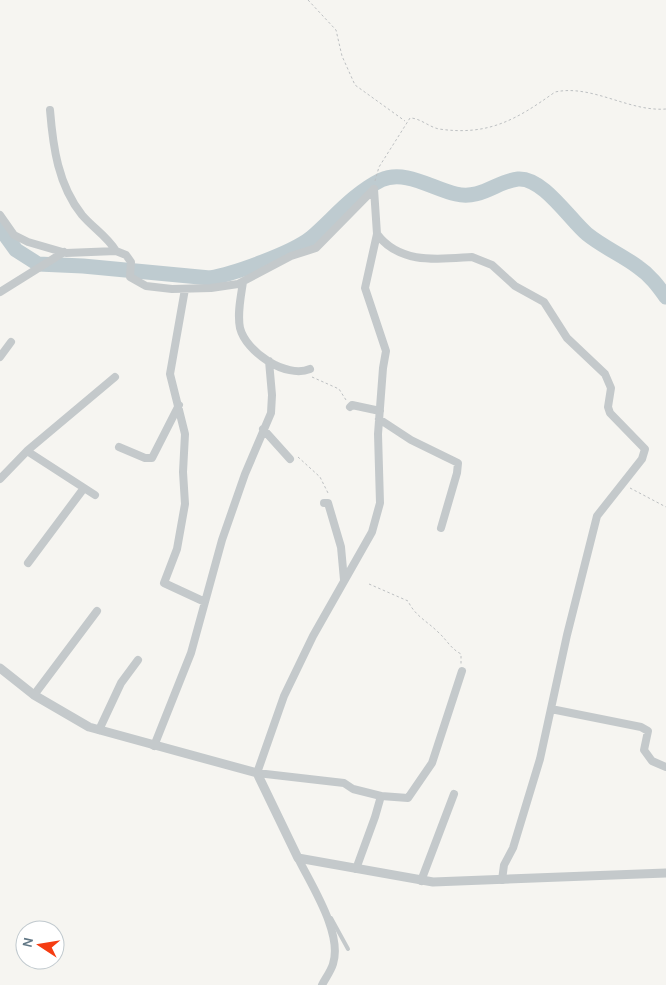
<svg xmlns="http://www.w3.org/2000/svg" width="666" height="985" font-family="Karla,sans-serif">
  <style>
    .lines { fill: none; stroke-linecap: round; stroke-linejoin: round }
    .river { stroke: #becbd0; stroke-width: 15 }
    .path { stroke: #bdc0c2; stroke-width: 1; stroke-dasharray: 2.5 2.5; stroke-linecap: butt }
    .service { stroke: #c4c9cb; stroke-width: 4 }
    .minor { stroke: #c4c9cb; stroke-width: 8 }
    .tertiary { stroke: #c4c9cb; stroke-width: 9 }
  </style>
  <rect width="100%" height="100%" fill="#f6f5f1"/>
  <g class="lines">
    <path class="river" d="M0,228l16,22 22,14 45,2 127,12c24,-4 82,-25 101,-40 23,-20 42,-44 70,-58 24,-11 52,9 75,14 25,6 41,-13 62,-15 25,-2 52,41 69,55 16,13 35,21 51,33 12,8 20,19 28,30"/>
    <path class="path" d="M308,0l28,30 6,26 13,29 50,36
      M375,181l4,-14 31,-49c10,0 19,9 29,11 49,7 77,-9 116,-37 37,-8 74,20 111,17
      M312,377l27,12 7,11
      M298,457l22,20 9,18
      M630,488l36,19
      M369,584l39,17c7,15 19,20 30,31 9,8 12,16 23,22v10"/>
    <path class="service" d="M331,918l17,31"/>
    <path class="minor" d="M50,110c3,37 8,75 32,105 11,13 25,21 34,36
      M374,189l3,45c23,31 62,25 95,23l20,8 23,21 29,16 23,36 38,36 6,14 -3,19 2,6 35,36 -3,10 -45,57 -30,119 -27,124 -27,89 -9,17 -2,15
      M0,215l14,20 14,7 38,11 50,-2 10,4 5,7 -1,15 16,9 26,3 39,-1 27,-4 53,-28 25,-8 58,-59
      M377,234l-12,54 21,63 -3,17 -5,66 2,69 -8,29 -59,104 -29,60 -27,77 87,10 9,6 28,7
      M243,282c-2,14 -6,31 -3,46 6,24 46,51 70,41
      M185,289l-15,85 15,60 -2,38 2,32 -8,45 -13,34 41,19
      M0,292l64,-40
      M0,357l11,-15
      M350,407l2,-2 28,6
      M379,419l32,21 47,23 -1,10 -16,55
      M263,429l27,30
      M119,447l26,11h7l27,-53
      M27,451l68,44
      M0,479l28,-29 87,-73
      M324,503h4l13,44 3,33
      M28,563l56,-75
      M34,695l63,-84
      M551,709l90,18 7,4 -4,19 8,11 14,6
      M99,730l22,-47 17,-23
      M154,746l37,-93 31,-113 23,-66 26,-61 1,-18 -3,-34
      M298,858c13,27 45,75 35,106 -2,7 -8,15 -11,21
      M356,869l19,-52 6,-21 27,2 24,-35 30,-92
      M421,881l33,-87"/>
    <path class="tertiary" d="M0,668l34,27 55,32 168,46 41,85 135,24 233,-9"/>
  </g>
  <g transform="translate(40 945) rotate(282)"><circle r="24" fill="#ffffff" stroke="#c0c9ce"/>
  <path d="M0-4L9 19L0 12L-9 19Z" fill="#f53c12"/>
  <text y="-8" font-size="14" font-weight="bold" text-anchor="middle" fill="#617785">N</text>
  </g>
</svg>
